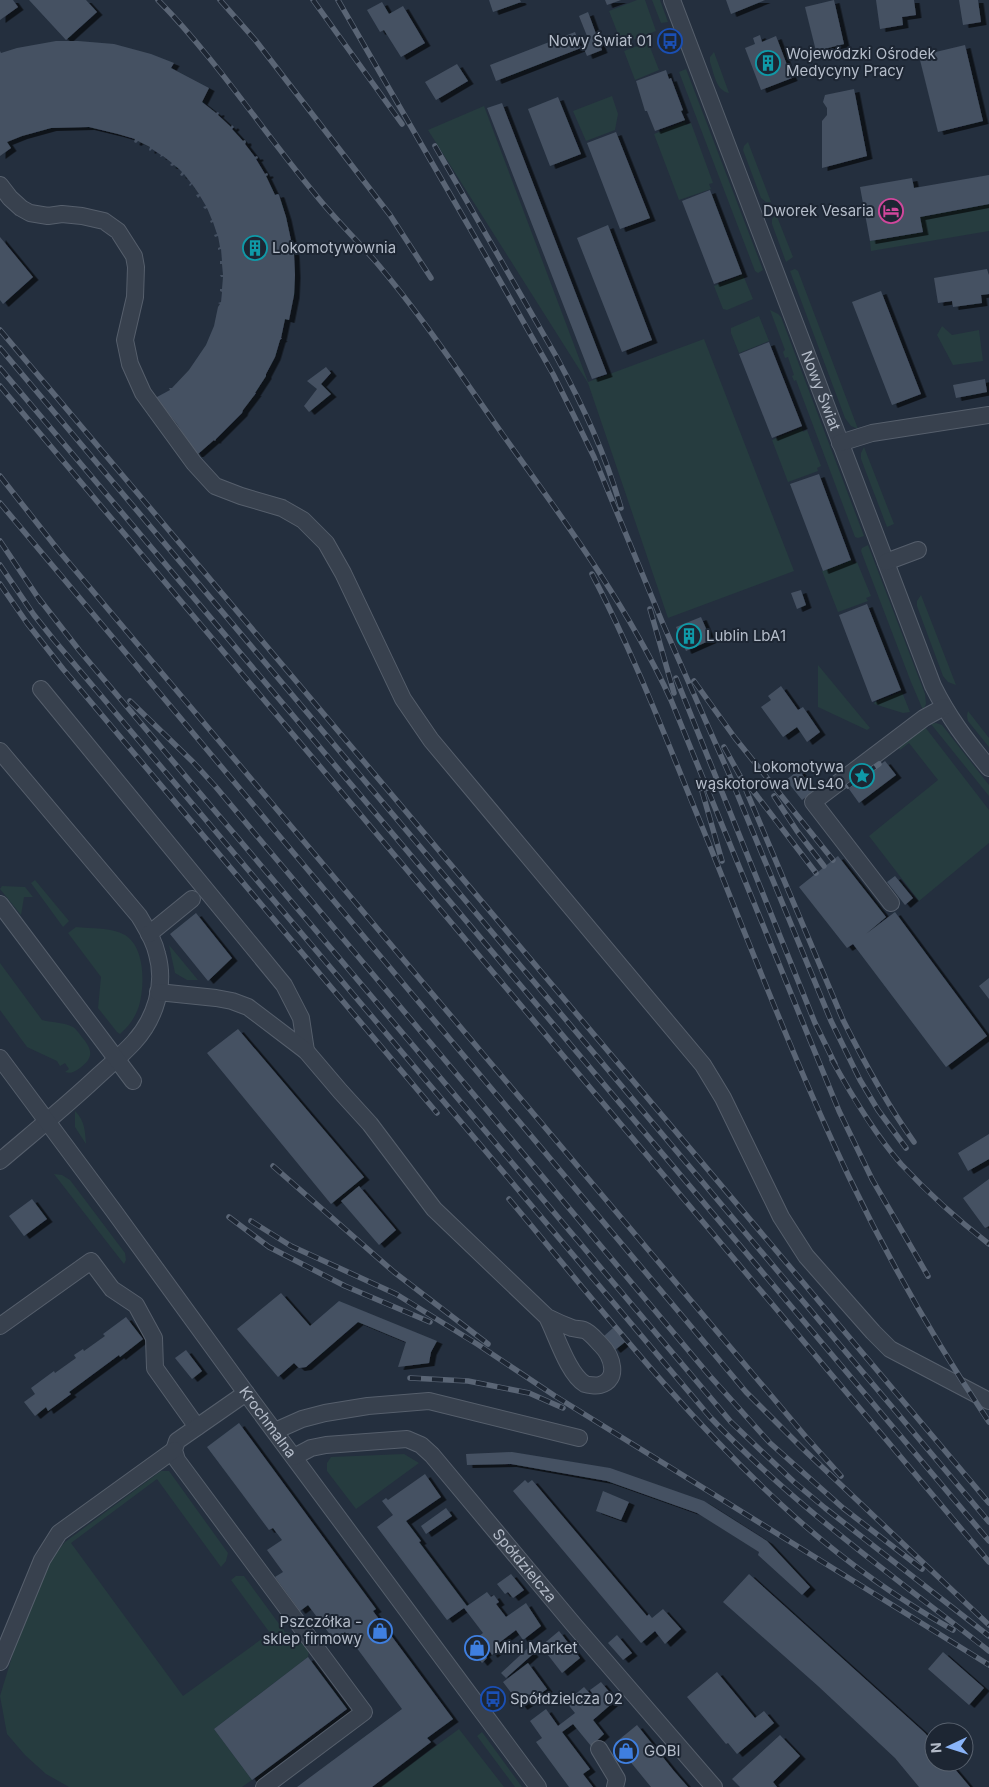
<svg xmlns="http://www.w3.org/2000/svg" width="989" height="1787" font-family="Inter,sans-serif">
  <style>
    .green { fill: #263c3f }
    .building { fill: #455162; filter: url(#shadow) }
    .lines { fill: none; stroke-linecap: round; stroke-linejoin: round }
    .minor-casing { stroke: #565f6c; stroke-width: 18 }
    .minor { stroke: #38414e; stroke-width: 16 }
    .rail-casing { stroke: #5a6575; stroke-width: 5.5 }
    .rail { stroke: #1d2633; stroke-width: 4; stroke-dasharray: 11; stroke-linecap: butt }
    .labels { text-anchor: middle; stroke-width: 4; stroke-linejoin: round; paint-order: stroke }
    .poi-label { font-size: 15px; fill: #b4bcc9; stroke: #1d2633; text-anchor: start }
    .street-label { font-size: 15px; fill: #b4bcc9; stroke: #1d2633 }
  </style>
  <defs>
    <filter id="shadow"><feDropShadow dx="5.5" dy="3" stdDeviation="0" flood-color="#0009"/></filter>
  </defs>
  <rect width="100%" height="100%" fill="#242f3e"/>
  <path class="green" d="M637,0h8l11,31 -34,13 -13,-33z
    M652,0h8l8,22 -7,1z
    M648,42l11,28 -24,10 -11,-29z
    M714,52l15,41c-13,-2 -15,-20 -19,-31v-5z
    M686,69l77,201 -5,3 -3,-2 -76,-199z
    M612,96l6,18 -3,16 -29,11 -13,-30z
    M484,106l104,276 116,-43 90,232 -126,47 -80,-235 -160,-253z
    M685,122l1,3 5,-2 22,60 -4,1 2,5 -32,11 -25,-66z
    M748,142l23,60h-5l-5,-4 -18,-48 1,-4z
    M989,204v27l-118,20 -1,-10 53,-9 -3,-15z
    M776,214l17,43 -7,5 -14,-38v-5z
    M795,269l3,2 60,158 -7,-3 -6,-8 -55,-147z
    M743,275l10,24 -26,11 -4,-1 -9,-23z
    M770,310l8,4 3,3 83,219 -6,2 -3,-1 -59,-157 -2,1 -2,-5 2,-1 -6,-18 -3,1 -2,-6 2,-2z
    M759,316l10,25 -30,12 -8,-20v-5z
    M942,326l10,9 27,-5 4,31 -30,4 -16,-30z
    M802,428l1,4 4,-2 14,36 -4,2 1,3 -30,11 -16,-42z
    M864,447l30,77 -7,3 -26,-68v-6z
    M868,545l57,149 1,10 -3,6 -12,-28 -50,-131 1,-3z
    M852,560l1,3 4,-1 14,34 -5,2 2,3 -30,11 -16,-41z
    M921,595l35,90 -8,-3 -5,-6 -26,-70v-5z
    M818,665l52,63 -3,2 -49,-23z
    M902,692l8,20 -7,1 -29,-9 1,-2z
    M968,711l21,27v9l-21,-26 -1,-5z
    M936,723l6,2 47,60v11l-58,-72z
    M925,727l64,83v33l-70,58 -50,-65 69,-56 -29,-37 -9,7 -2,-3z
    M35,880l34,41 -6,6 -32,-44z
    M2,886l23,1 8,10h-9l-3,18 -21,-26z
    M76,927c15,2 36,0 49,8 20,12 20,50 14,71 -4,12 -10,20 -19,28l-3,-2 -19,-24 3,-31 -33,-44z
    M169,945l29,35h-11l-12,-7z
    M0,963l42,57c7,2 25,3 31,7 3,2 6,6 8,9 11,13 14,21 -1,32 -6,4 -9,6 -15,4l4,-3 -4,-6 -5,3 -3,-5 -30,-14 -27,-37z
    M75,1111c10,10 10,20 11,33l-11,-17z
    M54,1174l8,1 8,5 55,73 1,7 -2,4z
    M404,1454l15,9 -63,46 -29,-38v-8l4,-6z
    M161,1471h8l59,82 -2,8 -5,6 -64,-88 -86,64 112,153 87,-63 -39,-53 5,-4h8l41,56 12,2 12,16 -1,7 -94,72 38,51 -10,7h-173l-23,-13 -21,-19 -18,-21 -7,-38 14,-46 34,-87 17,-21z
    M459,1729l45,58h-124z
    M482,1732l40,55h-7l-38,-51z"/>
  <path class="building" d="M0,0h13l5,7 -18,13z
    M29,0h57l11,12 -31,28z
    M489,0h31l1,2 -28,10z
    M605,0h16l-14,5z
    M726,0h39l-34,14z
    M834,0l10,44 -28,7 -11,-44z
    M876,0h38l2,15 -14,2 1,8 -23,4z
    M959,0h19l3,22 -18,3z
    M382,2l7,12 14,-8 22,37 -24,14 -17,-27 -4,2 -13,-22z
    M588,12l14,38 -15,6 -5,-12 7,-3 -10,-25z
    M575,32l6,16 -85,33 -6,-16z
    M760,35l2,7 14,-6 16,42 -31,12 -16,-42 10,-4 -2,-6z
    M56,41h22l36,3 37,10 23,9 -3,5 38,20 -7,14 14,11 2,-1 1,1 -1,2 13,12 1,-2 2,2 -2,2 11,12 2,-1 1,2 -1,2 10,13 2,-1 1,2 -2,1 9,15 2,-1 1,2 -2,1 9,19 3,-1 1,1 7,22 8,37 1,21 -1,20 -5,25 -4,-1 -4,19h1l-2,2 -5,17 -9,17v2l-11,17h1l-13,17 -1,3 -26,26 -1,2 -1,-1 -16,14h-2l-19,-30 -20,-25v-2l13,-7 -1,-2h3l17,-18 17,-25 8,-19 4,-19 2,-3 -2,-1 3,-1 1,-10 -2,-1v-2h2l1,-12h-2l-1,-2h3l-1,-11h-2v-3h2l-1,-12 -3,1v-2l2,-1 -2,-11 -3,1 -1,-2 3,-1 -4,-12 -2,1 -1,-2 2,-1 -5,-12 -2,1 -2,-2 3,-1 -6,-10 -2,2 -2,-3 3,-1 -7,-10 -2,2 -1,-1 2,-2 -7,-9 -2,2 -2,-1 2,-3 -4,-4 -4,-3 -2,1 -2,-1 2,-2 -9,-7 -3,1 1,-2 -9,-6 -2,2 -1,-1 1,-3 -12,-6 -2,2 -2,-1 1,-3 -17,-5 -29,-7 -38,1 -29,8 -15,6 4,6 -11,8v-105l1,2 16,-5z
    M965,45l18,76 -45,11 -19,-76z
    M457,64l11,17 -32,19 -11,-18z
    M666,70l3,9 2,-1 12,32 -2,1 4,9 -30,11 -8,-20h-2l-9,-30z
    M854,89l13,67 -45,12v-47l5,-6v-7l-4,-6 2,-7z
    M558,97l23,57 -31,12 -22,-57z
    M502,103l105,271 -15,5 -105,-271z
    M616,132l34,86 -30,11 -33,-86z
    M989,175v29l-69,13 3,15 -53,9 -10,-54 52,-9 2,10z
    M710,190l32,84 -28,10 -32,-83z
    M608,225l44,115 -30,12 -45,-114z
    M0,237l33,40 -30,27 -3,-4z
    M987,269l2,6v19l-8,1 1,8 -29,4 -1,-6 -14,2 -4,-25z
    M881,291l40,103 -29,11 -40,-103z
    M769,342l33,84 -30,12 -33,-84z
    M326,367l5,6 -10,11 10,10 -22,18 -5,-6 13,-17 -10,-8z
    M985,379l2,13 -31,6 -3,-13z
    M819,474l32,86 -28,11 -33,-87z
    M801,590l5,15 -9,4 -6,-16z
    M867,604l34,86 -29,12 -33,-87z
    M701,617l10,23 -25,11 -10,-24z
    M781,686l17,24 5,-3 17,25 -13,10 -10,-15 -14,10 -22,-30 10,-7 -3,-4z
    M885,761l11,14 -37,28 -10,-14z
    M799,770l15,21 -12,9 -16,-20z
    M838,856l48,61 -20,17 29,-22 92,124 -41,31 -93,-123 -6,4 -48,-61z
    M895,876l18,22 -8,7 -18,-23z
    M196,913l36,45 -24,23 -38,-47z
    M989,978v21l-10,-13z
    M238,1029l126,148 -33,27 -124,-151z
    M989,1134v25l-21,12 -10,-18z
    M989,1179v47l-4,2 -22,-30z
    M359,1186l37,44 -17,15 -38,-44z
    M32,1199l15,20 -23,17 -15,-20z
    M281,1293l29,33 29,-25 98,40 -6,11 -2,11 -31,4 8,-25 -48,-20 -52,45 -7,1 -5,-5 -16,14 -41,-48z
    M126,1317l17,22 -23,18 -1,-2 -50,37 2,2 -23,17 -2,-4 -11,9 -11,-14 11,-8 -4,-6 23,-17 1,2 21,-15 -2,-3 9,-6 1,2 21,-15 -2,-2z
    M613,1328l12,14 -10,8 -11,-14z
    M186,1350l16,21 -10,8 -17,-21z
    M239,1423l137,186 -3,2 80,108 -26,19 4,4 -59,45h-75l105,-78 -57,-77 -11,8 -26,-35 -8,6 -25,-34 8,-5 -16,-22 15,-10 -9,-12 -4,2 -62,-83z
    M512,1452l98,16 94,33 63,40 43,46 -8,8 -44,-40 1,-3 -62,-39 -90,-32 -96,-17 -44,1 -1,-11z
    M425,1474l16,23 -35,24 15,20 -2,1 48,64 20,-14 4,5 3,-2 5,7 -3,2 10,13 20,-14 15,23 -18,14 -7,-10 -21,16 3,4 -6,5 -3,-5 -5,4 3,4 -5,5 -4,-5 -2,2 -10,-14 17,-13 -19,-25 -17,12 -70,-93 16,-12 -11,-14 4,-3 2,2z
    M525,1480l3,3 4,-3 115,136 2,-2 3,4 11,-9 18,20 -16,15 -10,-13 -14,12 -128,-152z
    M603,1491l26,11 -8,18 -25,-9z
    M446,1508l6,8 -26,18 -5,-8z
    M511,1574l13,16 -11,8 -5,-6 -3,2 -8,-10z
    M749,1574l176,159 9,11v18h15l21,25h-51l-24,-29 -77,-72 -95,-84z
    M559,1631l21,27 -18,15 -21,-27z
    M617,1635l15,18 -9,7 -15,-17z
    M528,1648l5,6 -27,24 -5,-5z
    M943,1652l41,36 -15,17 -41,-36z
    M308,1657l39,52 -95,71 -38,-51z
    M528,1663l19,26 -25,18 -19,-25z
    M717,1672l38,46 9,-7 10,12 -37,31 -9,-11 -2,1 -39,-47z
    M601,1682l15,18 -23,20 11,14 -13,12 -18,-22 -11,8 28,37 -7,5 10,13h-24l-33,-45 6,-4 -12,-17 16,-12 12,17 17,-13 -9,-11 18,-15 10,11 1,-1 -5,-7z
    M637,1725l37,46 14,16h-37l-36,-44z
    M780,1735l20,21 -27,26 4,5h-37l-8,-8z"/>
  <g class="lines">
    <defs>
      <g id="minor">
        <path id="s1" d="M672,0l261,686c16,32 33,54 56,82"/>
        <path d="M0,185l10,13 11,10 9,5 18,3 14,-2 20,2 22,5 14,10 16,25 2,11 -1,30 -10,43 5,24 13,29 51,70 21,23 26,10 41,12 21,12 23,23 17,30 60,126 28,41 272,325 20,33 58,119 25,39 67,76 17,17 99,52"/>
        <path d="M840,443l32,-10 117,-18"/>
        <path d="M886,562l32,-12"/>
        <path d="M41,689l243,296 17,33 5,33"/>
        <path d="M0,751l139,165c7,12 15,24 18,38 9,31 -2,65 -23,88 -11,12 -24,23 -36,34 -32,30 -65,57 -98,85"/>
        <path d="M891,903l-78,-101 111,-84 20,-11"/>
        <path d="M0,904l133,177"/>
        <path d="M149,934l43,-35"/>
        <path d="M158,992l58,6 16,3 16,6 58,44 34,40 30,33 64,85 113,108c9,17 21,57 38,67 3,1 11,2 15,1 20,-5 12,-29 1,-40 -5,-5 -11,-13 -17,-15 -4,-1 -8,-1 -12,-2 -8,-3 -17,-7 -25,-11"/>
        <path id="s2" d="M0,1058l113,152 133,183 292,394"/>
        <path d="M0,1326l91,-65 21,28 24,16 18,33 1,30 42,59"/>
        <path d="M246,1393l-69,48 -3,9 3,10 187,252 -100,75"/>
        <path d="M275,1431l27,-12 23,-6 43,-7 61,-5 150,37"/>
        <path id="s3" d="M294,1457l17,-9 15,-3 81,-6 14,6 11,10 142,170 140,162"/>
        <path d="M0,1662l42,-102 17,-27 115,-83"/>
        <path d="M599,1749l18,30 -2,8"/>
      </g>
    </defs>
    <use href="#minor" class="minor-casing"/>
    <use href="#minor" class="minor"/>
    <defs>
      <path id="rail" d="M158,0c58,59 104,130 157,194 19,24 41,45 61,68 46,54 86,115 127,173 61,85 124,170 168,265l168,411 33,68 56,97
        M220,0l36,41 134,174 41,63
        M313,0l89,124
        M338,0l153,265 62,109 21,42 20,41 69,167 66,150 102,247 29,59 18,30 28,38
        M435,146l121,210c27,50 49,97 65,152
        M0,330l989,1173
        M0,348l989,1174
        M0,368l989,1173
        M0,386l989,1176
        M0,476l59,75 747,886 35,39
        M0,503l746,889 56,56 187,177
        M0,541l41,61
        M0,565l34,50 20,25 656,777c83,88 183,159 279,234
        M592,574c43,82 76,170 111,255 47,116 92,234 146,348 40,84 88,167 140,245
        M0,584l27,39 36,46 374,444
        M37,596l42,54 652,772 63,60 31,26 164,128
        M650,609l24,84
        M676,678l139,345 20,41
        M694,681l41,57 98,122
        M130,701l63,61 22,24 494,589 61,68 73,65 79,61
        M724,747l16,29 103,244c21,42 43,83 71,122
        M748,784l68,89
        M848,786l31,-22
        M702,791l20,70
        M774,796l23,35 27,35
        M832,1060c20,36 42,73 69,104 27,29 57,56 88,80
        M273,1166l121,106 94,72
        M509,1199c89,106 174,216 276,309 51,47 108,88 168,122
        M229,1217l40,30 76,39 85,36
        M251,1221l40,25 105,48 81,50 78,52 434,269
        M410,1378l58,3 61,12 34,15"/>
    </defs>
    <use href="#rail" class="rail-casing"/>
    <use href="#rail" class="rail"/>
  </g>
  <defs>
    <symbol id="bus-ring" viewBox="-11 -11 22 22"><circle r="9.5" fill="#1d2633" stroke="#1a4fb4" stroke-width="1.5"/><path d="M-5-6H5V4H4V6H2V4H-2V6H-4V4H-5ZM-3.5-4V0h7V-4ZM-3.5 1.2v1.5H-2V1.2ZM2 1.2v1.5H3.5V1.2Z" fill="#1a4fb4"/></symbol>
    <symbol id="building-ring" viewBox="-11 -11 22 22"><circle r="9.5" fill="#1d2633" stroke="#0f9aa8" stroke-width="1.5"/><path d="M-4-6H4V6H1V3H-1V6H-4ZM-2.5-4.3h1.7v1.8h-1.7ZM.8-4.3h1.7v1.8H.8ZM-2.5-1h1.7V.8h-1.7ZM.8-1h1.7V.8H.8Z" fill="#0f9aa8"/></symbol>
    <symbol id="hotel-ring" viewBox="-11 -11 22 22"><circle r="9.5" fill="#1d2633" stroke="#d1479c" stroke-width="1.5"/><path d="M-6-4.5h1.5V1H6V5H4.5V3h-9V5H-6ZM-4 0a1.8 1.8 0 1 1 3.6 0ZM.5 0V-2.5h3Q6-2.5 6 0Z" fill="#d1479c"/></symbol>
    <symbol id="sight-ring" viewBox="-11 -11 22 22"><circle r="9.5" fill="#1d2633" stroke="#0f9aa8" stroke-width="1.5"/><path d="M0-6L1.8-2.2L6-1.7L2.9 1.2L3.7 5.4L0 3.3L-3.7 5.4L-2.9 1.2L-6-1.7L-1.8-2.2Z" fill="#0f9aa8"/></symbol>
    <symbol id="shop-ring" viewBox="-11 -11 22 22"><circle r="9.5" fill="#1d2633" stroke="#3f7fe0" stroke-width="1.5"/><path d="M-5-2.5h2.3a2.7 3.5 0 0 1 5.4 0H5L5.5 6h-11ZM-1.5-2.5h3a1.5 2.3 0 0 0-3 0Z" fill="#3f7fe0"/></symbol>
  </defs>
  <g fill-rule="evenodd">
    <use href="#bus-ring" x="656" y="27" width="28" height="28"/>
    <use href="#building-ring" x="754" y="49" width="28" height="28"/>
    <use href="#hotel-ring" x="877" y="197" width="28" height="28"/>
    <use href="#building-ring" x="241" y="234" width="28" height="28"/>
    <use href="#building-ring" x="675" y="622" width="28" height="28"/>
    <use href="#sight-ring" x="848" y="762" width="28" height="28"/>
    <use href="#shop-ring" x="366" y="1617" width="28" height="28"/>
    <use href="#shop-ring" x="463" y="1634" width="28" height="28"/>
    <use href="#bus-ring" x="479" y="1685" width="28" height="28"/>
    <use href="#shop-ring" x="612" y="1737" width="28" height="28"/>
  </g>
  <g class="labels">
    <g class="poi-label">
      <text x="652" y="46" text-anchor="end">Nowy Świat 01</text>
      <text x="786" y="59">Wojewódzki Ośrodek<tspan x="786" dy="17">Medycyny Pracy</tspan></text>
      <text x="874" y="216" text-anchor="end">Dworek Vesaria</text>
      <text x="272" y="253">Lokomotywownia</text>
      <text x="706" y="641">Lublin LbA1</text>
      <text x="844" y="772" text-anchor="end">Lokomotywa<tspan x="844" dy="17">wąskotorowa WLs40</tspan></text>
      <text x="362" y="1627" text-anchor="end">Pszczółka -<tspan x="362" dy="17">sklep firmowy</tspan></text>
      <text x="494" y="1653">Mini Market</text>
      <text x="510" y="1704">Spółdzielcza 02</text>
      <text x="644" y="1756">GOBI</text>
    </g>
    <g class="street-label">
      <text dy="5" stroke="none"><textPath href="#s1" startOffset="418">Nowy Świat</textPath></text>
      <text dy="5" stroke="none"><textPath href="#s2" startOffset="452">Krochmalna</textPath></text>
      <text dy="5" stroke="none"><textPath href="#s3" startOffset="290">Spółdzielcza</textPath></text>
    </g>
  </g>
  <g transform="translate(949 1747) rotate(266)"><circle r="24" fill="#1d2633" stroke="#59626f"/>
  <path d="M0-4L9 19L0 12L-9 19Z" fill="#8ab4f8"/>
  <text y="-8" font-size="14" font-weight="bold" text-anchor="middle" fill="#b4bcc9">N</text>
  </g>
</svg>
